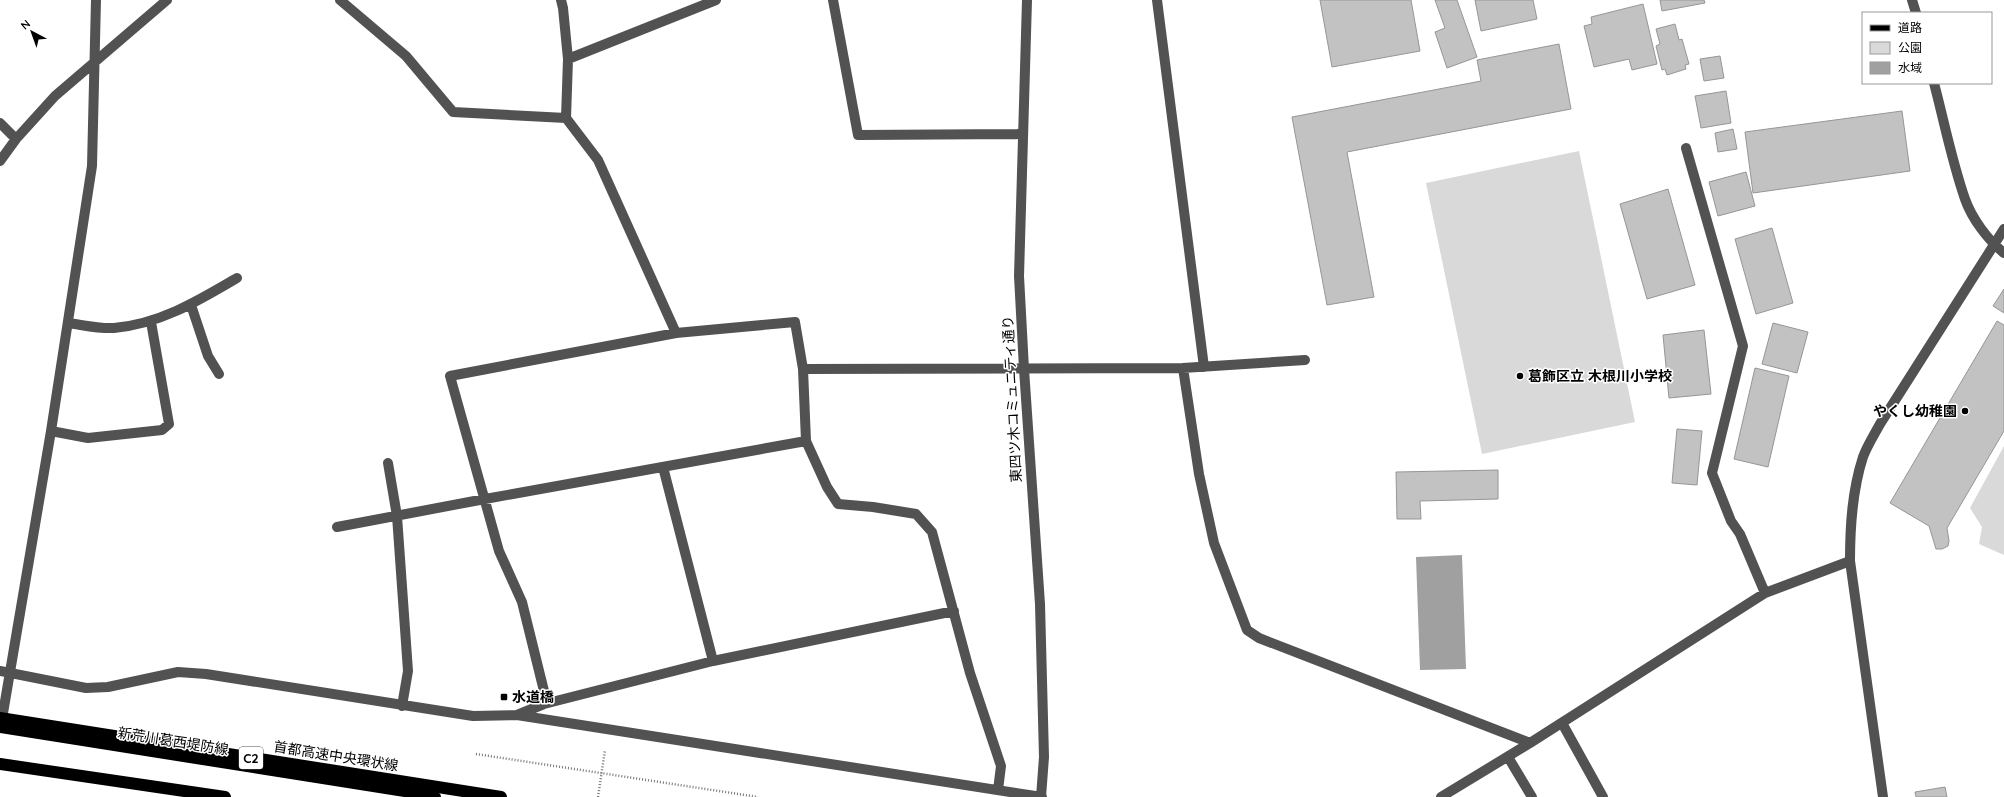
<svg xmlns="http://www.w3.org/2000/svg" width="2004" height="797" font-family="Quicksand,'Noto Sans JP',sans-serif">
  <style>
    .green { fill: #d9d9d9 }
    .water { fill: #a0a0a0 }
    .building { fill: #c2c2c2; stroke: #969696 }
    .lines { fill: none; stroke-linecap: round; stroke-linejoin: round }
    .path { stroke: #747474; stroke-width: 2.5; stroke-dasharray: 1 2; stroke-linecap: butt }
    .minor { stroke: #525252; stroke-width: 10 }
    .major { stroke: #000; stroke-width: 10 }
    .highway { stroke: #000; stroke-width: 12 }
    .poi-dot { fill: #000; stroke: #fff; stroke-width: 1.5 }
    .labels { text-anchor: middle; stroke-width: 3; stroke-linejoin: round; paint-order: stroke }
    .shield { fill: #fff; stroke: #4c4c4c; stroke-width: 1 }
    .shield-label { font-size: 13px; font-weight: bold; fill: #000 }
    .poi-label { font-size: 14px; font-weight: bold; fill: #000; stroke: #fff; text-anchor: start }
    .street-label { font-size: 14px; fill: #000; stroke: #fff }
  </style>
  <rect width="100%" height="100%" fill="#fff"/>
  <path class="green" d="M1579,151l56,271 -153,32 -56,-271z
    M2004,446v109l-25,-11 3,-17 -12,-19z"/>
  <path class="water" d="M1462,555l4,114 -46,1 -4,-113z"/>
  <path class="building" d="M1320,0h91l9,51 -88,16z
    M1435,0h22l20,57 -30,11 -12,-36 10,-4z
    M1475,0h58l4,19 -56,12z
    M1660,0h44l1,3 -43,8z
    M1643,4l14,60 -25,6 -3,-11 -35,8 -10,-41 8,-2 -1,-7z
    M1675,24l4,16 3,-1 7,25 -4,1 1,4 -19,6 -2,-6 -3,1 -6,-24 4,-2 -4,-15z
    M1559,44l12,65 -224,43 27,145 -47,8 -35,-188 189,-36 -4,-21z
    M1720,56l4,22 -20,3 -4,-22z
    M1726,91l5,32 -30,5 -6,-32z
    M1902,111l8,60 -157,22 -8,-61z
    M1733,129l4,20 -19,3 -3,-19z
    M1746,172l9,34 -37,10 -9,-34z
    M1668,189l27,96 -48,14 -27,-95z
    M1772,228l21,75 -37,11 -21,-75z
    M2004,289v24l-11,-7z
    M1997,321l7,4v106l-57,97 2,13 -1,5 -6,3h-6l-7,-23 -39,-23z
    M1773,323l35,9 -11,41 -35,-9z
    M1704,330l7,64 -42,4 -6,-63z
    M1755,368l34,8 -21,91 -34,-8z
    M1677,429l25,2 -5,54 -25,-2z
    M1498,470v29l-78,2 1,18h-24l-1,-47z
    M1945,787l2,10h-31l-1,-5z"/>
  <g class="lines">
    <path class="path" d="M476,754l282,43
      M598,797l7,-47"/>
    <path class="minor" d="M340,0l66,56 47,56 113,6
      M561,0l2,8 5,51 -2,59 32,42 78,173
      M833,0l25,135 165,-1
      M1027,0l-8,276 5,93 16,235 4,153 -3,40
      M1157,0l47,367
      M1912,0l4,13
      M568,59l148,-59
      M1934,83c10,38 18,79 31,116 7,20 23,41 39,54
      M0,123l16,16
      M1686,148l57,198 -31,127 19,48 9,13 25,59
      M0,161l16,-22 39,-43 112,-96
      M191,305l17,51 11,18
      M68,323c15,2 31,6 46,5 46,-4 84,-27 123,-50
      M1183,368l16,106 15,69 33,87 12,8 271,105 235,-150 85,-32
      M803,369l380,-1 122,-8
      M51,431l37,7 74,-8 7,-6 -18,-102
      M388,463l9,53 11,155 -6,35
      M663,467l50,194
      M337,527l148,-28 321,-58
      M0,671l86,17 22,-1 70,-15 28,2 267,42 44,-1 525,82
      M544,704v-13l-22,-89 -23,-51 -49,-175 226,-43 119,-11 8,47 3,72 21,46 11,17 35,3 43,7 16,18 38,141 31,93 -3,24
      M517,715l27,-11 169,-43 241,-50
      M1562,723l41,74
      M1,725l50,-294 41,-265 4,-166
      M1508,757l24,40
      M1441,797l89,-54
      M1883,797l-33,-236c0,-35 2,-70 13,-104 4,-11 11,-22 17,-33l124,-195"/>
    <path class="major" d="M0,728l436,69"/>
    <path class="highway" d="M0,718l501,79
      M0,764l225,33"/>
  </g>
  <g class="poi-dot">
    <circle cx="1520" cy="376" r="4"/>
    <circle cx="1965" cy="411" r="4"/>
    <rect x="500" y="693" width="8" height="8" rx="2"/>
  </g>
  <g class="labels">
    <rect class="shield" x="239" y="747" width="24" height="22" rx="3"/>
    <g class="shield-label">
      <text x="251" y="763">C2</text>
    </g>
    <g class="poi-label">
      <text x="1528" y="381">葛飾区立 木根川小学校</text>
      <text x="1957" y="416" text-anchor="end">やくし幼稚園</text>
      <text x="512" y="702">水道橋</text>
    </g>
    <g class="street-label">
      <text transform="translate(1012 399) rotate(-93)" y="5">東四ツ木コミュニティ通り</text>
      <text transform="translate(173 741) rotate(9)" y="5">新荒川葛西堤防線</text>
      <text transform="translate(336 756) rotate(9)" y="5">首都高速中央環状線</text>
    </g>
  </g>
  <rect x="1862" y="12" width="130" height="72" fill="#ffffff" stroke="#999999"/>
  <rect x="1870" y="25" width="20" height="6" fill="#000000" stroke="#999999"/>
  <text x="1898" y="32" font-size="12" fill="#000000">道路</text>
  <rect x="1870" y="42" width="20" height="12" fill="#d9d9d9" stroke="#999999"/>
  <text x="1898" y="52" font-size="12" fill="#000000">公園</text>
  <rect x="1870" y="62" width="20" height="12" fill="#a0a0a0" stroke="#999999"/>
  <text x="1898" y="72" font-size="12" fill="#000000">水域</text>
  <g transform="translate(32 32) rotate(319)" stroke="#ffffff" stroke-width="3" paint-order="stroke">
  <path d="M0-3L7 15L0 10L-7 15Z" fill="#000000"/>
  <text y="-6" font-size="11" font-weight="bold" text-anchor="middle" fill="#000000">N</text>
  </g>
</svg>
